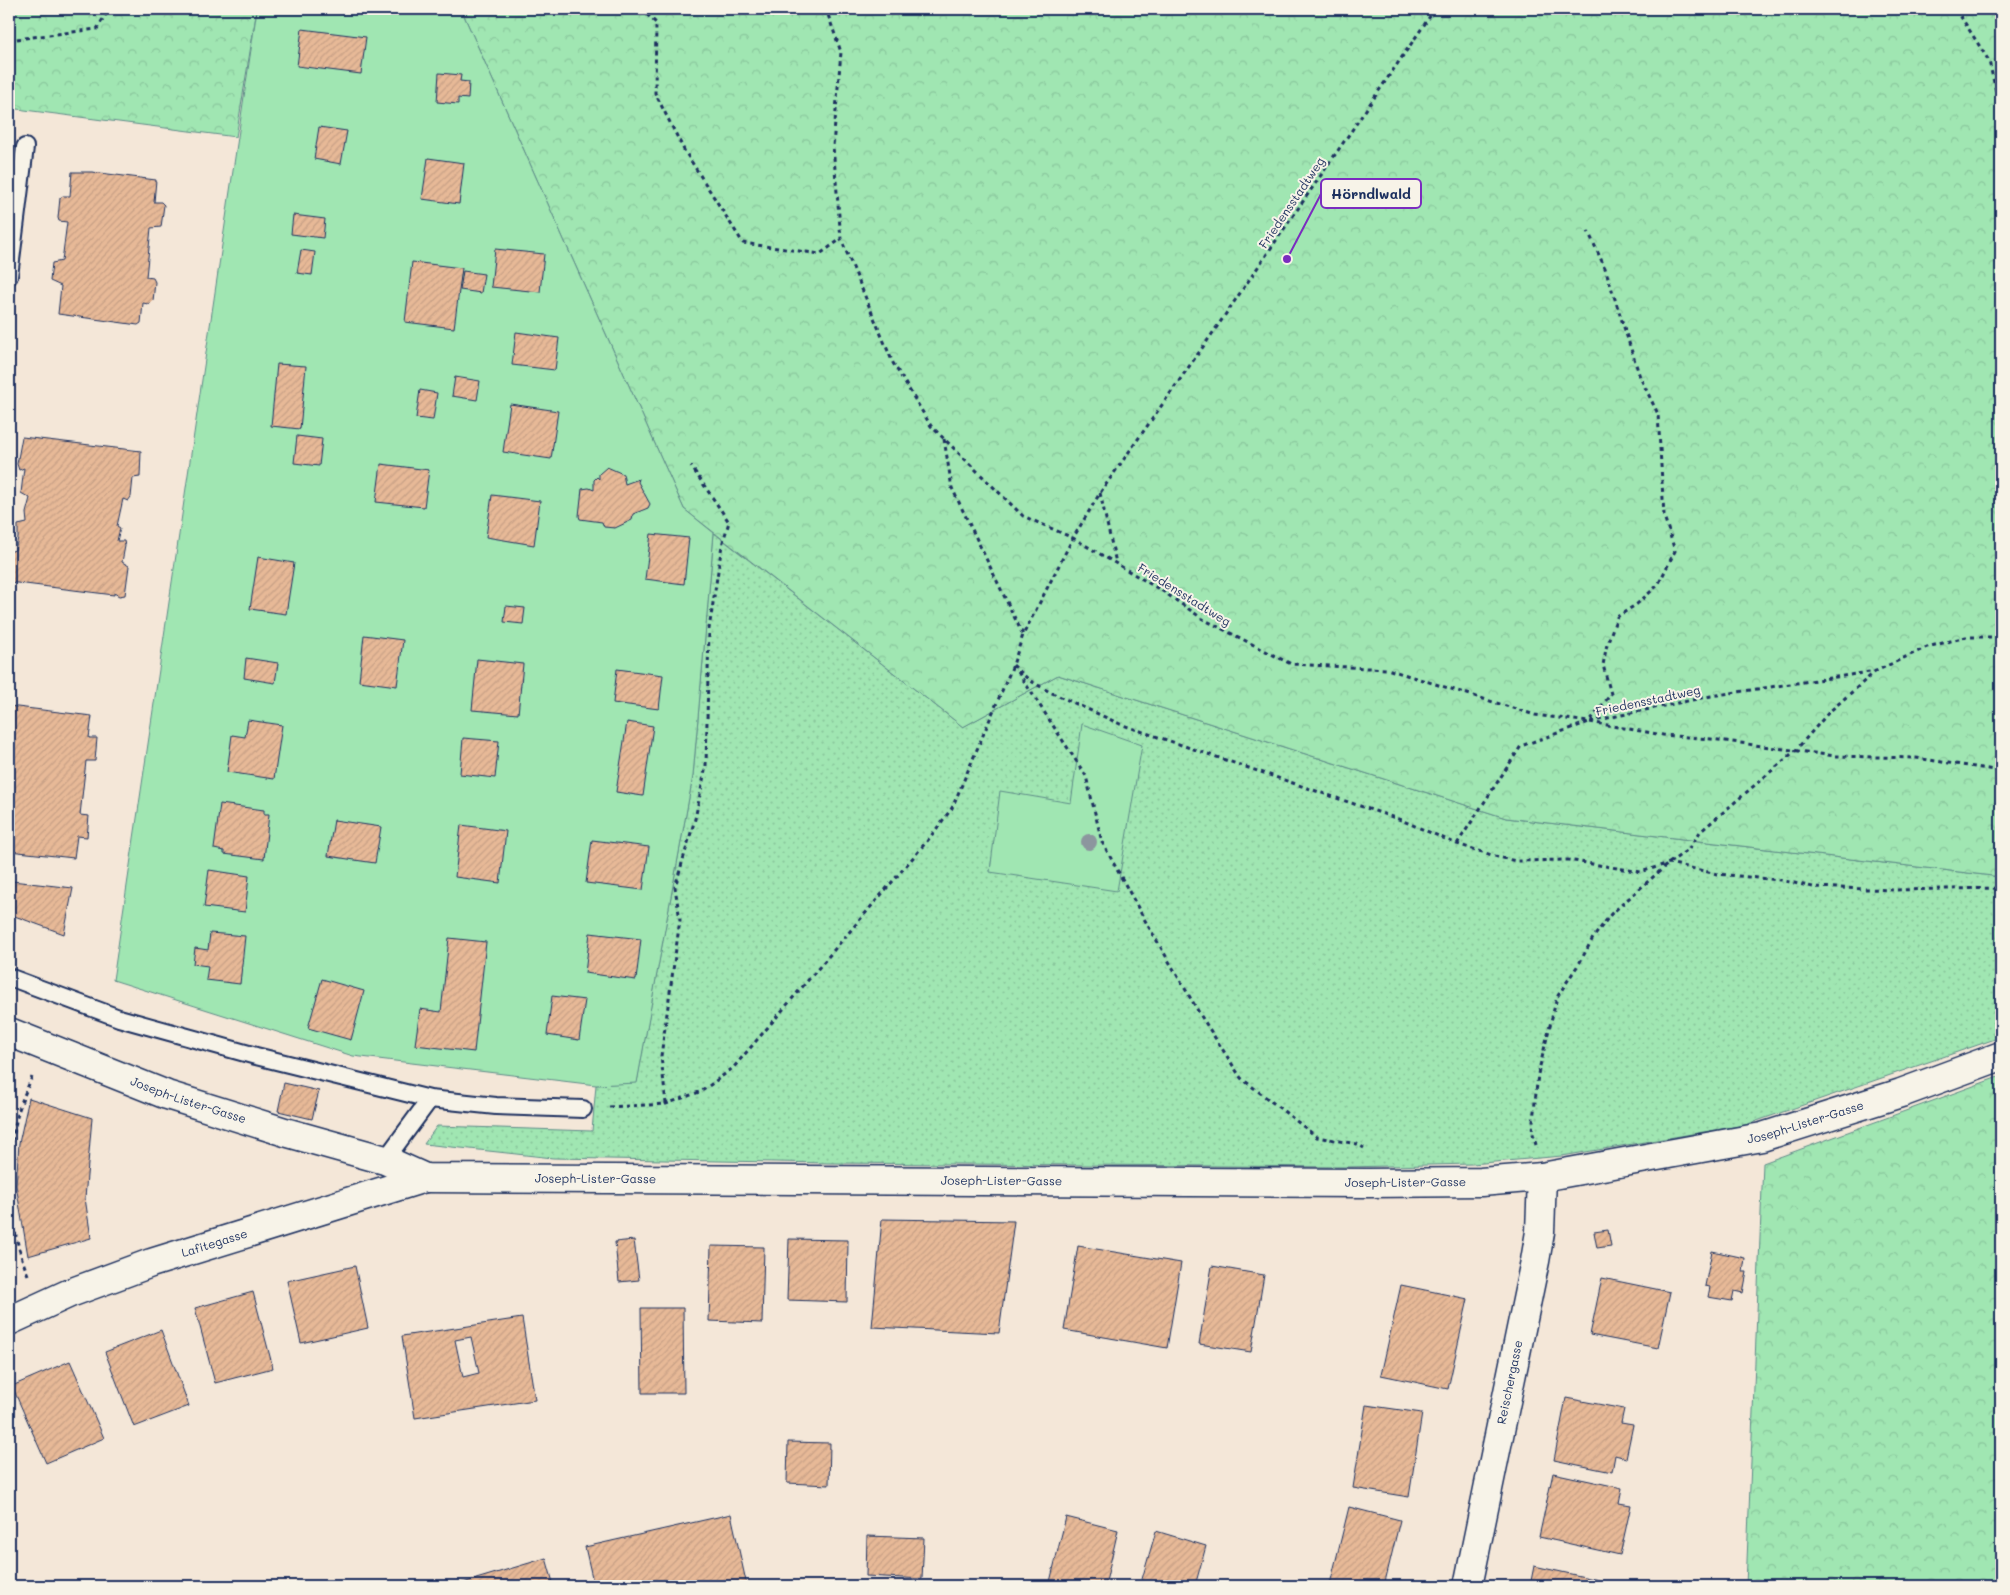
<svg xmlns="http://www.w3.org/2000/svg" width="2010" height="1595" font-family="Mali,sans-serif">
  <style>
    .grass { fill: url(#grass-dots); stroke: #5e8a88; fill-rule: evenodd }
    .forest { fill: url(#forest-crowns); stroke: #5e8a88 }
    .green { fill: #a0e6b2; stroke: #5e8a88 }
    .building { fill: url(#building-hatch); stroke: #1b2f5e; fill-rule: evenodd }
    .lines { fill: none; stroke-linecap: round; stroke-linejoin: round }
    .lane-casing { stroke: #1b2f5e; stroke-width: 20 }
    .street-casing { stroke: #1b2f5e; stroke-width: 31 }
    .path { stroke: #1b2f5e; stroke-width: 3; stroke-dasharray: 4 4; stroke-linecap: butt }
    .lane { stroke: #f7f3e8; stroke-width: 16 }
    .street { stroke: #f7f3e8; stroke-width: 28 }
    .tree { fill: #8c969e }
    .labels { text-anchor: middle; stroke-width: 4; stroke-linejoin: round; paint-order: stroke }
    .street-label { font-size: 12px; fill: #1b2f5e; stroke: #f7f3e8 }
    .leader { fill: none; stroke: #7b2cbf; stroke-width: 2 }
    .callout-dot { fill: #7b2cbf; stroke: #f7f3e8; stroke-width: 2 }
    .callout { fill: #f7f3e8; stroke: #7b2cbf; stroke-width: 2 }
    .callout-label { font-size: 14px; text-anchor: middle; font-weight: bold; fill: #1b2f5e }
  </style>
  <defs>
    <pattern id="grass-dots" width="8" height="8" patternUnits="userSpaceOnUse" patternTransform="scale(1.25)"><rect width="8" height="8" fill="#a0e6b2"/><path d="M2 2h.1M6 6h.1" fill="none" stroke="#89c69c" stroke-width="1.8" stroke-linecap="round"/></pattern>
    <pattern id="forest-crowns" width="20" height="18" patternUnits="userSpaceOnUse" patternTransform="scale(1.25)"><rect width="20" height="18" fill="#a0e6b2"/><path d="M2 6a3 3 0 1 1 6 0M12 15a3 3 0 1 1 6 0" fill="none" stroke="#89c69c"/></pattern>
    <pattern id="building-hatch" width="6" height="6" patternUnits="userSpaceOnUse" patternTransform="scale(1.25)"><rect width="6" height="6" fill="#e7b997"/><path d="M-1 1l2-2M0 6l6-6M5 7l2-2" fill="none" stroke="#c69f85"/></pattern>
  </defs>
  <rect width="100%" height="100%" fill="#f4e7d8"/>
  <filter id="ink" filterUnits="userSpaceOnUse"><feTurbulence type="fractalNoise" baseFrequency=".02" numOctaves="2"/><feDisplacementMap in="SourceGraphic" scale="10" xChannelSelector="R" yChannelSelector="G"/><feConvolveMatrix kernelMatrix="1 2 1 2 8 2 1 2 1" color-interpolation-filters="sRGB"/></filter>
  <g filter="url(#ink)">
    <path class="grass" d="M714,533l249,194 95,-52 448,143 495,59v160l-256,88 -183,31 -90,8 -126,3 -517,-4 -276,-5 -129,-14 13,-18 155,5 4,-46 41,-3 56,-306zM1071,803l-81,68 2,-14z"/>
    <path class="forest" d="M9,9h248l-21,128 -227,-29z
      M461,9h1540v868l-495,-59 -448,-143 -95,52 -279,-218z
      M2001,1076v510h-255l17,-423z"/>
    <path class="green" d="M257,9h204l223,500 30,24 -21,243 -56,307 -41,2 -243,-29 -240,-76z
      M1082,724l60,21 -25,146 -127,-19 10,-81 71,12z"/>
    <path class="building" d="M302,29l64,8 -5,37 -64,-8z
      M439,73l22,2 -1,6 9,1 -1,17 -10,-1v6l-21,-2z
      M319,127l28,4 -6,33 -27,-5z
      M428,158l36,5 -5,41 -37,-5z
      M72,172h20l64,8 -2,22h7l3,3 -3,22 -10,1 -5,49 7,1 2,4 -2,19 -5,3 -5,-1 -2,20 -3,2 -80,-11 3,-28 -11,-5 2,-18 10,-2 5,-39 -8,-1 -1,-3 2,-20 3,-2h7z
      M293,215l32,4 -2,19 -32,-4z
      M495,249l49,5 -4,38 -49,-5z
      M301,250l14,2 -3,23 -15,-2z
      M412,262l50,6 -8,60 -49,-6z
      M463,271l21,3 -3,19 -21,-3z
      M516,332l43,6 -4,32 -43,-5z
      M277,364l29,2 -6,63 -29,-3z
      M455,377l25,4 -3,19 -25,-4z
      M420,390l17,3 -4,27 -17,-2z
      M510,404l48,7 -7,48 -48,-7z
      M297,436l25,3 -3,27 -25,-3z
      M22,437l119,14 -1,26 -7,1 -2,19 -3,4 -5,-2 -6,27 3,2 -3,13h7l1,5 -3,16 7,4 -4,29 -6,1 -5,-3v2l-105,-13v-30l6,-2 3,-12v-13l9,-2 -1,-10 4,-15 -9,-5 3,-25 -5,2 -2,-6z
      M381,464l48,6 -5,37 -48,-5z
      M607,467l16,7 2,10 14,-5 -1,3 12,22 -2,4 -15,6 -1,6 -17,8 -11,-1 -2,-5 -22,-3 -1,-3 3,-27 7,-1 5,2v-10l3,-3 2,2v-5z
      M492,495l48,6 -6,44 -48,-8z
      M651,534l38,4 -5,46 -39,-5z
      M258,557l36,6 -8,51 -36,-5z
      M506,606l19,2 -2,16 -19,-2z
      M364,635l39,5 -6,46 -38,-5z
      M246,658l32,5 -3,20 -31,-5z
      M477,659l46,5 -5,50 -46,-4z
      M617,669l46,6 -4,34 -46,-6z
      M9,706l83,10 -3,22h8l-2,23h-9l-6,54 9,1 -2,21 -10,-1 -3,22 -65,-7z
      M248,720l34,5 -8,54 -47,-7 5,-37 13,2z
      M627,722l26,4 -10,70 -27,-4z
      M463,738l36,3 -4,37 -35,-4z
      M220,804l44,6v4h5l-5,45 -40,-5v-3l-10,-2z
      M334,820l47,7 -6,36 -47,-7z
      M461,825l45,6 -6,52 -45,-6z
      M592,840l57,7 -6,43 -57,-7z
      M209,870l40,6 -4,36 -41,-5z
      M12,881l61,7 -9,46 -55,-20z
      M210,933l35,3 -5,48 -34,-4 2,-14 -15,-2 2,-16 13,2z
      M590,933l51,6 -5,41 -51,-7z
      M449,938l37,4 -12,110 -59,-7 5,-36 21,3z
      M322,979l42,12 -13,49 -43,-12z
      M552,996l33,4 -6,40 -32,-5z
      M284,1083l35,8 -7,28 -34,-8z
      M29,1098l63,20 -7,80 6,40 -63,18 -12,-71 3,-42z
      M882,1219l132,2 -15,112 -127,-6z
      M1608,1230l3,16 -14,2 -3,-16z
      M789,1239l59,1 -1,62 -60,-2z
      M634,1240l5,40 -20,2 -4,-40z
      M711,1246l53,1 -2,76 -53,-2z
      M1078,1246l103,17 -14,85 -103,-18z
      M1712,1251l33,7 -2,14h4l-4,21 -9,-2 -2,10 -24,-4 2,-10 -5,-1z
      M355,1266l13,62 -67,15 -14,-62z
      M1212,1266l52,9 -13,77 -52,-8z
      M1602,1278l68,14 -12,56 -68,-13z
      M1401,1285l67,14 -20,90 -67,-14z
      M253,1292l20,76 -58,15 -20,-75z
      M641,1308h42l1,85h-42z
      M522,1318l13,82 -120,18 -13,-82zM471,1337l8,36 -16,4 -8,-37z
      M161,1330l28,76 -55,21 -29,-75z
      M70,1361l34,77 -58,25 -34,-77z
      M1566,1398l58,11 -3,14 12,2 -7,33 -11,-3 -3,17 -58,-12z
      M1366,1405l56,8 -13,84 -56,-9z
      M788,1442l42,1 -1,42 -42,-2z
      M1553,1473l69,15 -3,15 12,2 -11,50 -81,-18z
      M1349,1507l51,13 -16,66h-44l-10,-2z
      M731,1514l16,72h-153l-9,-39z
      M1066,1517l52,13 -13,56h-56z
      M1156,1531l50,15 -11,40h-55z
      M867,1536l57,2 -2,41 -56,-3z
      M546,1558l8,28h-101z
      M1534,1566l83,18v2h-87z"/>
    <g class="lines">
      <defs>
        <path id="lane" d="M9,276l16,-129
          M9,977l110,41 137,38 174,43 66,7 87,3
          M385,1160l45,-61"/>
        <g id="street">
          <path id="s1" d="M9,1032l158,63 118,37 100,28 40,18 943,5 113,-1 61,-5 220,-40 139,-44 100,-37"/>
          <path id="s2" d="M9,1321l61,-28 81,-30 274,-85"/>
          <path id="s3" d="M1468,1586l67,-325 5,-29 2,-55"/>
        </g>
      </defs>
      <use href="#lane" class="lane-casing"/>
      <use href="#street" class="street-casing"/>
      <path class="path" d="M641,9l15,14 -1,70 29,57 59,93 77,11 21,-15
        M1435,9l-223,325 -112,159 -27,45 91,54 39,27 88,45 96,5 148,46 54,7 122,-26 165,-25 51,-24 39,-10h35
        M1956,9l33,52 12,52
        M9,40l88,-11 12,-20
        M944,439l8,49 71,147
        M1100,493l16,70
        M1013,665l16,15 21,12 70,32 281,96 56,24 41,13 18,4 52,-1 73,12 28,-9 48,11 63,6 33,7 81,3 107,-2
        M1018,672l68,104 16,66 41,75 58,99 40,62 76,59 40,7 7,4
        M1590,722l73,13 48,4 124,17 81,2 85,13
        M1457,844l64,-98 68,-24 22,-28 -8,-29 4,-21 10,-27 20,-13 21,-19 17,-34 -11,-35 -6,-102 -18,-37 -35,-109 -17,-37
        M666,1104l-5,-48 19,-136 -5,-33 20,-68 11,-53 3,-137 13,-84 7,-23 -38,-56
        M609,1107l57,-3 36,-13 31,-23 195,-228 24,-32 61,-143 10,-30 50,-97 -50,-22 -92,-90 -38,-63 -52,-124 -8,-93 8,-94 -15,-43
        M1536,1145l-4,-15 6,-56 19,-77 23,-35 13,-24 18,-24 58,-51 20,-14 11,-17 96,-82 33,-38 47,-41
        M28,1275c-20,-48 -23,-111 -10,-162 3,-12 9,-24 14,-36"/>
      <use href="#lane" class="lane"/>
      <use href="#street" class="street"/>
    </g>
    <circle class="tree" cx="1089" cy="842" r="8"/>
  </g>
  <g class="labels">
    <g class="street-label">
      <text transform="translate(1292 203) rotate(-56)" y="4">Friedensstadtweg</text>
      <text transform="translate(1184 595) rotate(32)" y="4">Friedensstadtweg</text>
      <text transform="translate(1648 701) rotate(-12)" y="4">Friedensstadtweg</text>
      <text dy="4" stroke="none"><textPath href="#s1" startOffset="192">Joseph-Lister-Gasse</textPath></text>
      <text dy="4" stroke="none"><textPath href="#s1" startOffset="1828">Joseph-Lister-Gasse</textPath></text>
      <text dy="4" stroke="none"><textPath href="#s1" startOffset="612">Joseph-Lister-Gasse</textPath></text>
      <text dy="4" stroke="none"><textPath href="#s1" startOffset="1018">Joseph-Lister-Gasse</textPath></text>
      <text dy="4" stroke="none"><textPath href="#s1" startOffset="1422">Joseph-Lister-Gasse</textPath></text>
      <text dy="4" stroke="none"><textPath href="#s2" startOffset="220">Lafitegasse</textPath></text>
      <text dy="4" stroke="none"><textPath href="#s3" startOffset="208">Reischergasse</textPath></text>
    </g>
  </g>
  <path class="leader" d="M1287 259L1321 194"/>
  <circle class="callout-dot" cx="1287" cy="259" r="5"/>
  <rect class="callout" x="1321" y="179" width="100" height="29" rx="5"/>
  <g class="callout-label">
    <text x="1371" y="199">Hörndlwald</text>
  </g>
  <rect width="2010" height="1595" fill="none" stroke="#f7f3e8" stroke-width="30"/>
  <rect x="15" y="15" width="1980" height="1565" fill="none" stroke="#1b2f5e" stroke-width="2" filter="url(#ink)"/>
</svg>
